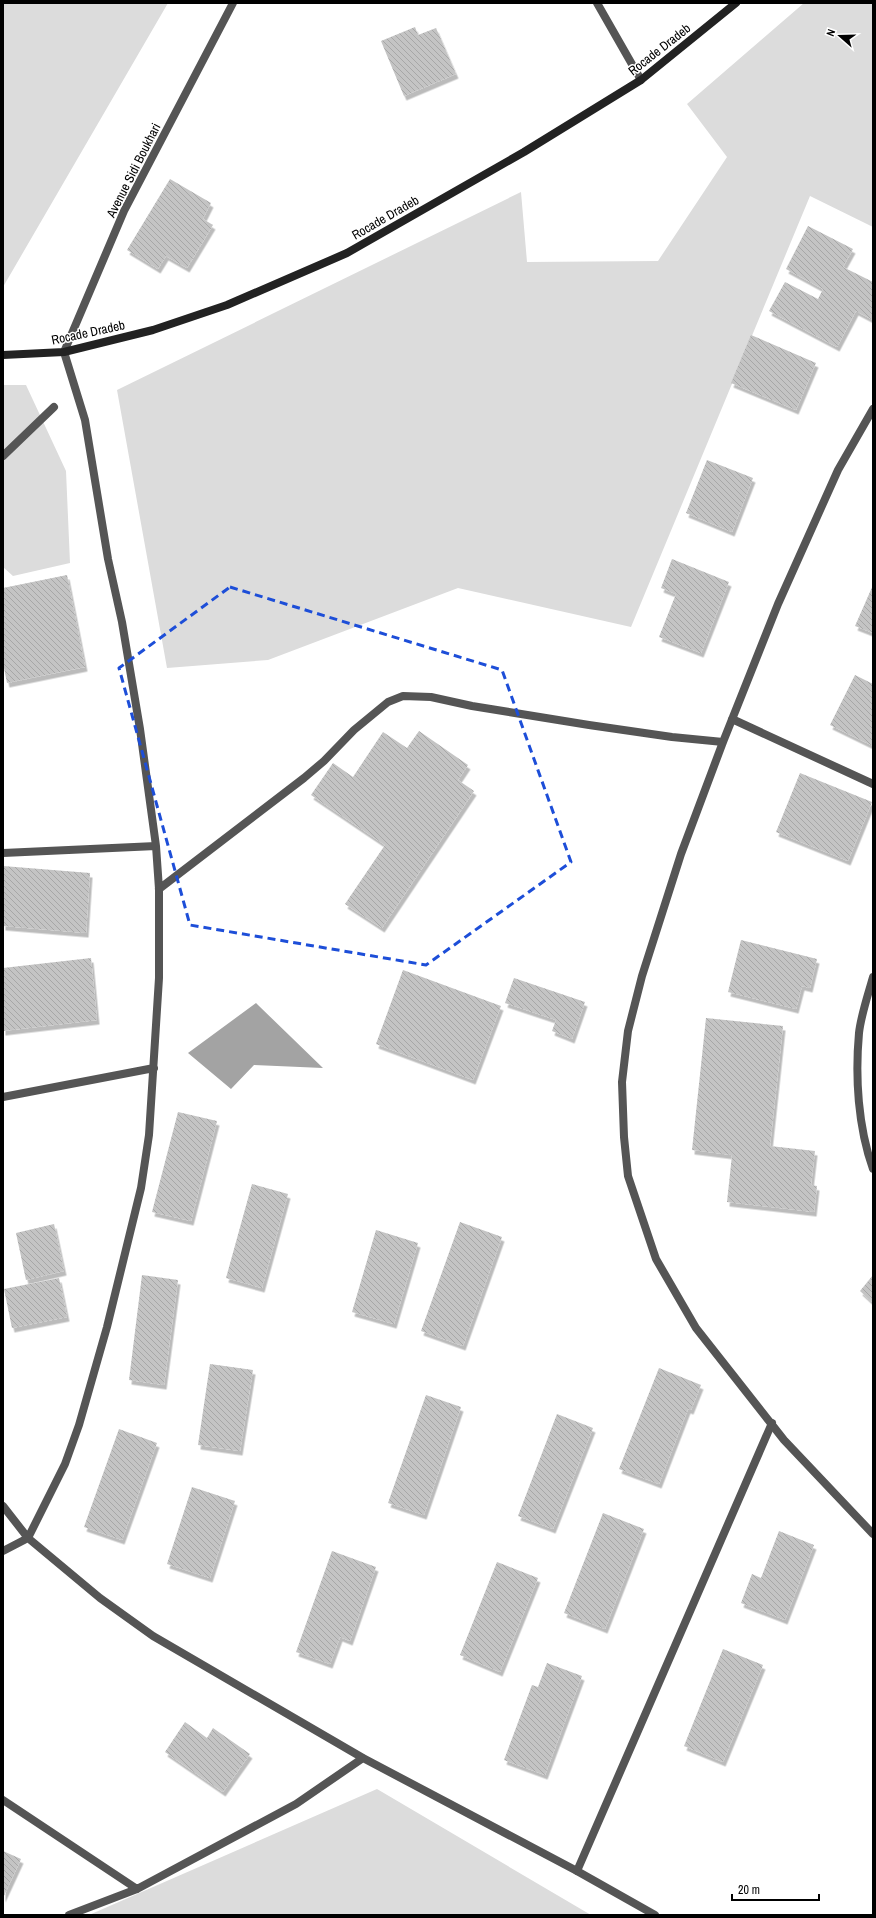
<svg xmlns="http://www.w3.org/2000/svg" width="876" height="1918" font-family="'Archivo Narrow',sans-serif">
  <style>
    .grass { fill: #dcdcdc }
    .water { fill: #a3a3a3 }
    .building { fill: url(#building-back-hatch); filter: url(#shadow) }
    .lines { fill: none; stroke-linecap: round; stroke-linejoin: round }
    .lane { stroke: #555; stroke-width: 8 }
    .street { stroke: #555; stroke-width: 8 }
    .secondary { stroke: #222; stroke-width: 8 }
    .marked { fill: none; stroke: #1d4ed8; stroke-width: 3; stroke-dasharray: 8 5; stroke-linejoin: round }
    .labels { text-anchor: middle; stroke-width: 3; stroke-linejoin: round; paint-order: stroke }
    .street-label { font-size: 13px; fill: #000; stroke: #fff }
  </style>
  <defs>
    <pattern id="building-back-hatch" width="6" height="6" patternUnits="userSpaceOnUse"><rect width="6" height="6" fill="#c4c4c4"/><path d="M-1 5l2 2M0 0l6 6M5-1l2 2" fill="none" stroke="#a7a7a7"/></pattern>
    <filter id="shadow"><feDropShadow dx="2.5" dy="4.5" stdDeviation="0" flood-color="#0004"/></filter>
  </defs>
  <rect width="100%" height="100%" fill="#fff"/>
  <path class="grass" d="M3,3h165l-165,284z
    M804,3h69v224l-63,-31 -179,431 -173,-39 -190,72 -101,8 -50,-278 404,-198 6,70 131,-1 69,-104 -40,-53z
    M3,385h23l40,86 4,92 -57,13 -10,-9z
    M377,1789l214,126h-502z"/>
  <path class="water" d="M256,1003l2,2 65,63 -69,-3 -23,24 -43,-36z"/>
  <path class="building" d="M415,27l3,8 18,-7 20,46 -52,22 -23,-55z
    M170,179l41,24 -8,16 10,6 -26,43 -21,-12 -8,13 -31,-19z
    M808,226l45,23 -10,18 30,15v38l-17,-9 -19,36 -68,-36 16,-29 33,17 5,-10 -37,-20z
    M751,335l65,28 -20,47 -65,-27z
    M707,460l46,18 -21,54 -46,-19z
    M672,559l57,23 -28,71 -42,-16 17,-43 -15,-6z
    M67,575l18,92 -78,16 -4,-20v-75z
    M873,585v48l-18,-7z
    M855,675l18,9v62l-43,-21z
    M419,731l49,34 -10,15 16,11 -92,137 -37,-24 40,-59 -74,-50 22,-32 20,14 30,-45 24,16z
    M800,773l72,29 -24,59 -72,-29z
    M3,866l87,7 -4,60 -83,-7z
    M741,940l76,19 -7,29 -8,-2 -6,23 -68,-17z
    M91,958l6,62 -94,11v-63z
    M403,970l98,36 -28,74 -97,-36z
    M514,978l71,24 -13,37 -20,-8 4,-11 -51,-17z
    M706,1018l77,8 -13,120 45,5 -4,34 6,1 -3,26 -87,-10 5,-47 -40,-5z
    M178,1112l39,9 -26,100 -39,-9z
    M252,1184l36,10 -26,94 -36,-10z
    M460,1222l42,15 -39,109 -42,-15z
    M54,1224l10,47 -38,9 -10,-47z
    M376,1230l42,13 -24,81 -42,-12z
    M142,1275l36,5 -14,105 -35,-5z
    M873,1275v28l-13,-12z
    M59,1278l8,39 -55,11 -8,-39z
    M210,1364l43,6 -13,81 -42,-6z
    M659,1368l42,17 -10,25 -3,-1 -29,75 -40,-15z
    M426,1395l35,12 -37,108 -36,-12z
    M557,1414l36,14 -40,101 -35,-13z
    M119,1429l38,14 -35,97 -38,-13z
    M192,1487l43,14 -25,77 -43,-14z
    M603,1513l41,16 -39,100 -41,-16z
    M779,1531l35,14 -29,75 -44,-17 11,-29 9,4z
    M332,1551l44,16 -26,74 -10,-4 -10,27 -34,-12z
    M497,1562l41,16 -38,94 -40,-17z
    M723,1649l40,16 -40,97 -39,-16z
    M547,1663l35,13 -37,99 -41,-15 28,-75 6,2z
    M185,1722l22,16 6,-10 37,26 -27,38 -58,-40z
    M3,1851l18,8 -18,39z"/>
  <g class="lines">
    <path class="lane" d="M577,1871l195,-448"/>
    <path class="street" d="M597,3l44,77
      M873,409l-35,61 -60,134 -55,138 -42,112 -39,122 -14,55 -6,51 2,55 4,39 28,83 40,69 88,112 89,94
      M3,456l51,-49
      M732,719l141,65
      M3,853l153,-7
      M159,889l145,-111 20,-17 30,-31 34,-28 15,-6 28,1 41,9 117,19 83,12 51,5
      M873,977c-5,18 -12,38 -14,56 -4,44 -1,94 14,136
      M3,1097l151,-29
      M3,1506l25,32 72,60 53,38 210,122 214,113 78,44
      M3,1551l25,-13 37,-74 14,-39 28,-98 34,-139 8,-53 10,-157v-89l-3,-43 -16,-117 -18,-107 -14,-63 -23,-139 -21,-68 60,-141 109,-208
      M3,1800l134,89
      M69,1915l68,-26 159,-85 67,-46"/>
    <path class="secondary" d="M3,355l61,-3 89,-22 74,-25 120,-52 177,-101 117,-72 95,-77"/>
  </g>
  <path class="marked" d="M230,587l272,83 69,192 -145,103 -236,-40 -71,-257z"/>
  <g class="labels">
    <g class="street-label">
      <text transform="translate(659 49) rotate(-38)" y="5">Rocade Dradeb</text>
      <text transform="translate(133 170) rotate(-63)" y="5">Avenue Sidi Boukhari</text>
      <text transform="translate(385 217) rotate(-30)" y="5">Rocade Dradeb</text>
      <text transform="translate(88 332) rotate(-12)" y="5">Rocade Dradeb</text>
    </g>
  </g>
  <rect width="876" height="1918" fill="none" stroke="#000000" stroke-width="8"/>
  <g transform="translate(840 36) rotate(290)" stroke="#ffffff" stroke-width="3" paint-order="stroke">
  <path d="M0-3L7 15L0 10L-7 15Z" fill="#000000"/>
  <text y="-6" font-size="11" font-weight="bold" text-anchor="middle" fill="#000000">N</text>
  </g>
  <path d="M732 1894v6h87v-6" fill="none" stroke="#000000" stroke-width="2"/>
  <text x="738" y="1894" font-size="12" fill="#000000" stroke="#ffffff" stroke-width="3" paint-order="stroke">20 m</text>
</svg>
